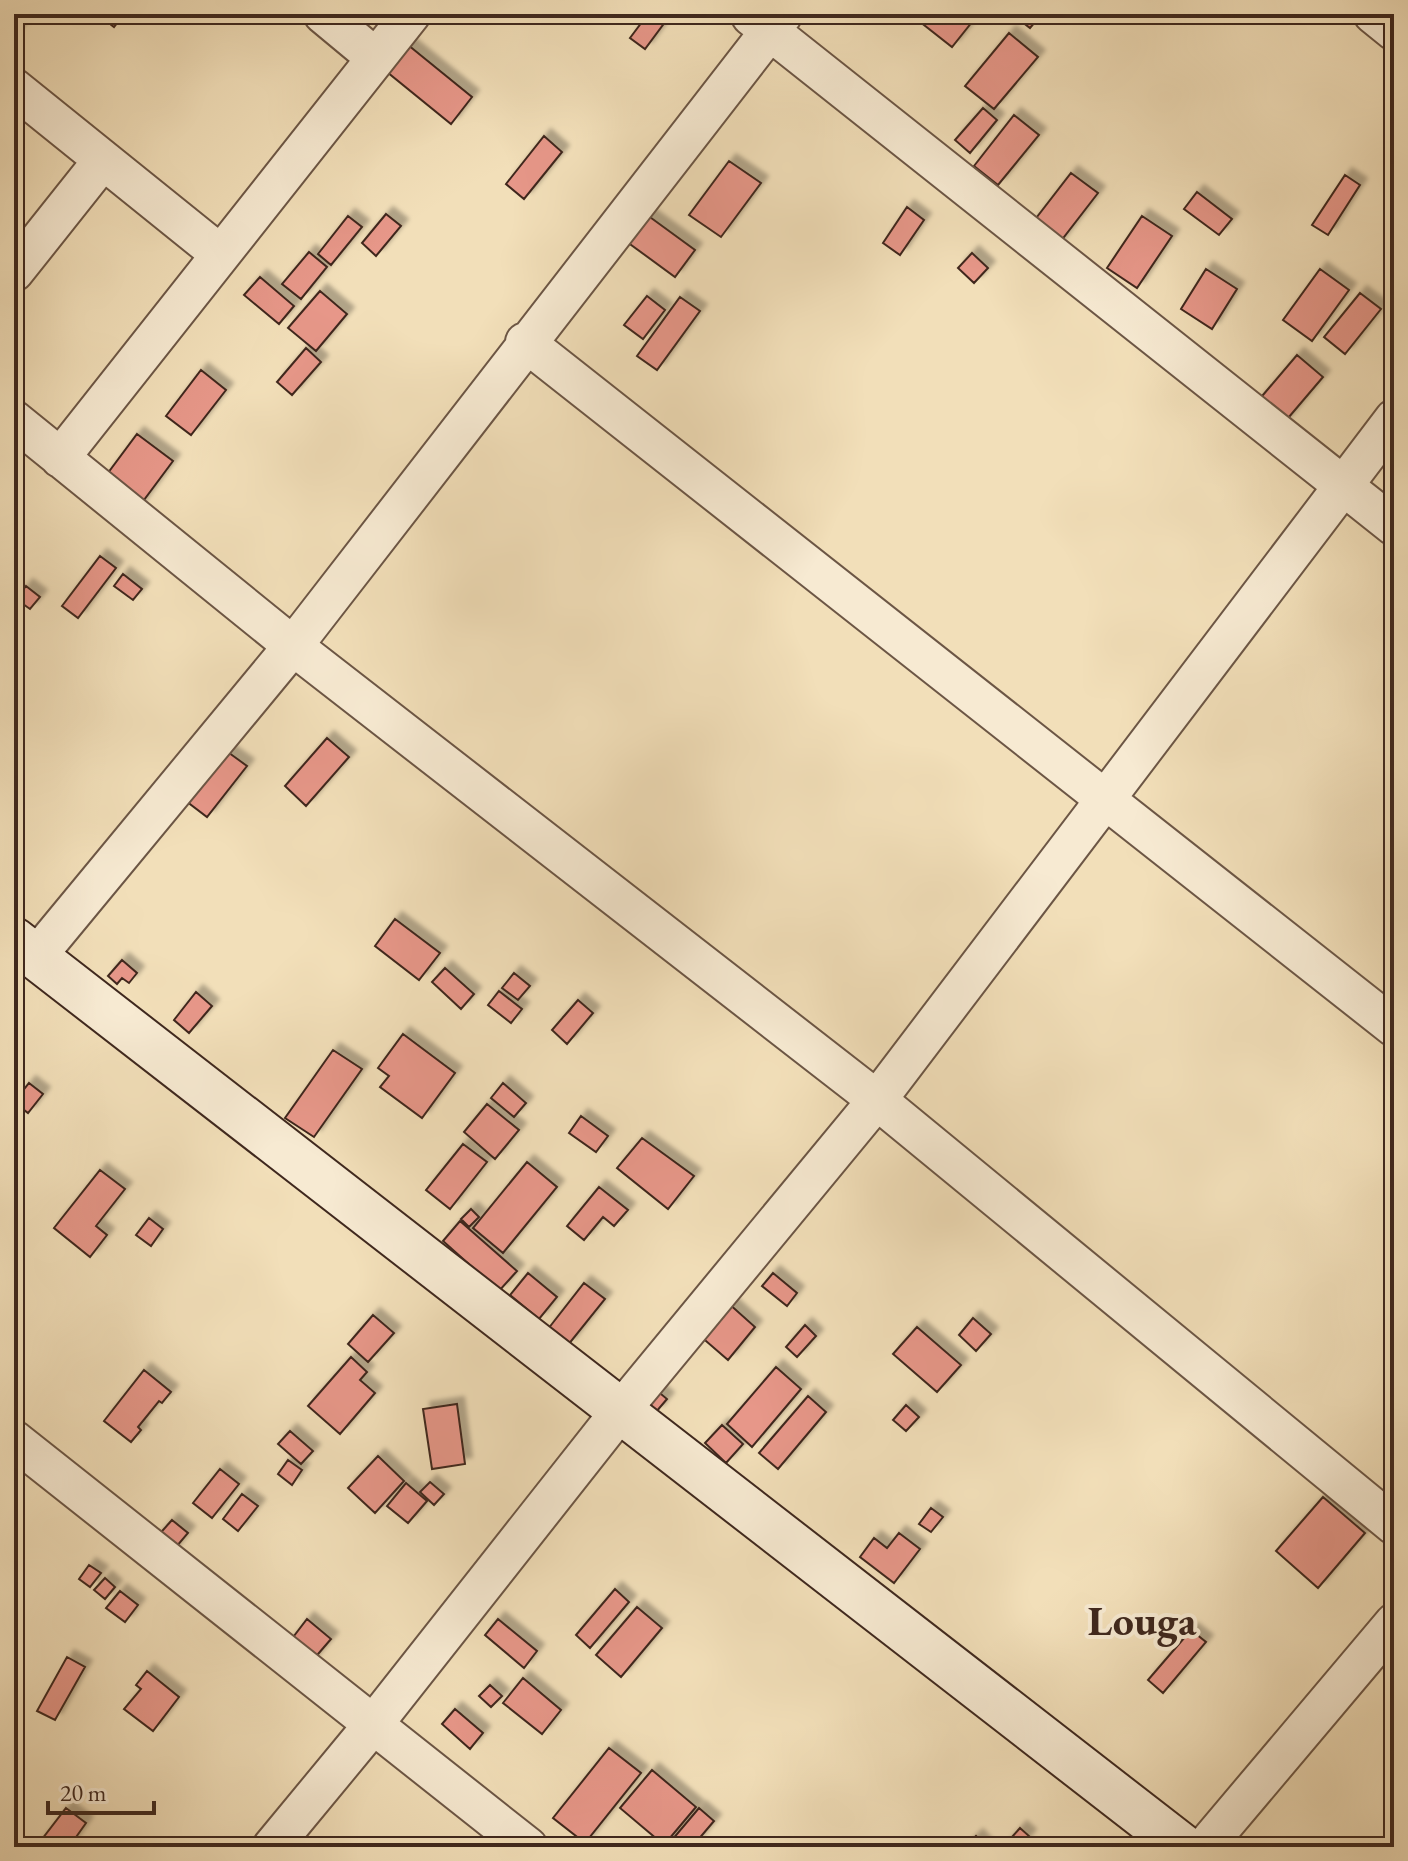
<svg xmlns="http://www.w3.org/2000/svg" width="1408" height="1861" font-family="'EB Garamond',serif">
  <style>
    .building { fill: #e79789; stroke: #3f281e; stroke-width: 2; filter: url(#shadow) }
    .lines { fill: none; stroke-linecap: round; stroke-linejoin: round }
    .street-casing { stroke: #6c5645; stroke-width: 42 }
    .secondary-casing { stroke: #3f281e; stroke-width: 48 }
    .street { stroke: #f7ead2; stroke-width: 38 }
    .secondary { stroke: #f7ead2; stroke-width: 44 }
    .labels { text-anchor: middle; stroke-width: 8; stroke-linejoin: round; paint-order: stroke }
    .town-label { font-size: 42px; font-weight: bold; fill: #3f281e; stroke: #f7ead2 }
  </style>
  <defs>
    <filter id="shadow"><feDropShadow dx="7" dy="-7" stdDeviation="2" flood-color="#0004"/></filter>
  </defs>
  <rect width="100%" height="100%" fill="#f2dfb9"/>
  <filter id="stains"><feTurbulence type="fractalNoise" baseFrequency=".0025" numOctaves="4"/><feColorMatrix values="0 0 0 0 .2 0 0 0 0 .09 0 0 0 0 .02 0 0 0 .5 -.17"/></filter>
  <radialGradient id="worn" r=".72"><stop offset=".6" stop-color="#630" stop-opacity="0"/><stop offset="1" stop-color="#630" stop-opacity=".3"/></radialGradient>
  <path class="building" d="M14,14l13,6 -13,16z
    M104,14h20l-10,13 -13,-10z
    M648,14h23l-26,35 -15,-11z
    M910,14h62l4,3 -24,30z
    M1012,14h25l3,2 -10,12z
    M1009,33l29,24 -44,52 -29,-23z
    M397,36l75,61 -21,27 -75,-61z
    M983,108l14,12 -27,33 -15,-13z
    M1014,115l25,20 -41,50 -24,-19z
    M544,136l18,16 -38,47 -18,-15z
    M729,161l32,22 -40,54 -32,-22z
    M1071,173l27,20 -41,53 -27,-20z
    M1345,175l15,10 -32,50 -16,-10z
    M1197,192l35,27 -13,16 -35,-26z
    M907,207l17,13 -24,35 -17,-12z
    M643,212l52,38 -20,27 -52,-38z
    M386,214l15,12 -25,30 -14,-13z
    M348,216l14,11 -31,38 -13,-11z
    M1142,216l30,20 -35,52 -30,-20z
    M309,252l18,15 -26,32 -19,-15z
    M972,253l16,15 -14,15 -16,-15z
    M1206,269l31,20 -25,40 -31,-20z
    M1320,269l29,21 -37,51 -29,-21z
    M260,277l34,29 -15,18 -35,-29z
    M320,291l27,23 -31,37 -28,-23z
    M1360,293l21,16 -36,45 -21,-17z
    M647,296l18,14 -22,29 -19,-14z
    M680,297l20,14 -43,59 -20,-14z
    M306,348l15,14 -29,33 -15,-13z
    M1297,355l26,22 -40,47 -26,-22z
    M201,370l25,20 -35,45 -25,-19z
    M137,434l36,27 -38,51 -36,-27z
    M100,556l16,12 -38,50 -16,-12z
    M123,574l19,15 -9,11 -19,-14z
    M26,586l14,11 -10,12 -14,-10z
    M327,738l22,19 -43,49 -21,-20z
    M225,750l22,16 -40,51 -21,-16z
    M395,919l45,34 -21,27 -44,-34z
    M122,960l15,13 -8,10 -7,-5 -5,6 -9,-8z
    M445,968l29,26 -13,15 -29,-27z
    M514,973l16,13 -12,14 -16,-12z
    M499,991l23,18 -11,14 -23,-18z
    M196,992l16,14 -23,27 -15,-13z
    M578,1000l15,13 -26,31 -15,-14z
    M403,1034l52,39 -33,45 -42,-31 9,-11 -11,-8z
    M333,1050l29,19 -48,68 -29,-19z
    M29,1083l14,11 -15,19 -14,-11z
    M503,1083l23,20 -12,14 -23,-19z
    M487,1104l32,26 -24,29 -31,-27z
    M581,1116l27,20 -12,16 -27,-19z
    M642,1138l52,38 -26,33 -51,-41z
    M463,1144l24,18 -37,47 -24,-19z
    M527,1162l30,25 -54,66 -30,-25z
    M100,1170l25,19 -29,37 11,9 -17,22 -36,-29z
    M599,1187l29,23 -14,16 -11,-9 -19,23 -17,-14z
    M471,1209l8,8 -10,10 -8,-8z
    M149,1218l14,11 -12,17 -15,-11z
    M460,1221l57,50 -18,20 -56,-50z
    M528,1273l29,24 -18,22 -29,-24z
    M773,1273l24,20 -10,13 -25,-20z
    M584,1283l21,16 -37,46 -20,-16z
    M727,1302l28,25 -27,33 -29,-25z
    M373,1315l21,18 -26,29 -20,-18z
    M973,1318l18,16 -15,17 -17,-16z
    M805,1325l11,11 -19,21 -11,-10z
    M917,1327l44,38 -24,27 -44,-38z
    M351,1357l16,15 -7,8 15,13 -35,41 -32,-28z
    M776,1367l25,22 -49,58 -25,-23z
    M144,1370l27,22 -9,11 -3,-2 -21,26 3,3 -10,12 -27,-21z
    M649,1384l18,15 -11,13 -17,-15z
    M808,1396l18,16 -48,57 -19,-16z
    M457,1404l8,60 -33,5 -9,-60z
    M906,1405l13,12 -13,14 -13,-11z
    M722,1425l21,19 -17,19 -21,-20z
    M290,1431l23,20 -12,13 -23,-20z
    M378,1456l26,25 -29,32 -27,-25z
    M288,1460l14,10 -10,15 -14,-11z
    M220,1469l19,15 -27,34 -19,-15z
    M430,1482l14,12 -10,11 -14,-13z
    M406,1483l21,18 -19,22 -21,-17z
    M242,1494l16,12 -20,25 -15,-12z
    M1323,1497l42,36 -47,55 -42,-37z
    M931,1508l12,9 -12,15 -12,-8z
    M172,1520l16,13 -17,20 -16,-14z
    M899,1533l21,16 -26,34 -34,-26 14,-19 13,10z
    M89,1565l12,8 -11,14 -11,-8z
    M105,1578l10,9 -10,12 -11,-9z
    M615,1589l14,13 -39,46 -14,-13z
    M120,1591l18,14 -13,17 -19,-14z
    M637,1607l25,21 -41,49 -25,-22z
    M307,1619l24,20 -25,29 -22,-19z
    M498,1619l39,32 -13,17 -39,-33z
    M1191,1630l15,12 -43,51 -15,-13z
    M67,1657l18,10 -30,53 -18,-9z
    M147,1671l32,26 -26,34 -29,-22 17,-20 -5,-4z
    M523,1678l38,32 -19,24 -39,-31z
    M490,1685l12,11 -11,11 -12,-11z
    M455,1709l28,24 -13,16 -28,-25z
    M609,1748l32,25 -56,70 -32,-25z
    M652,1770l44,37 -32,38 -44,-37z
    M66,1808l20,15 -17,24h-33z
    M699,1808l15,13 -22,26h-26z
    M1020,1828l9,8 -9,11h-17z
    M976,1836l10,11h-21z"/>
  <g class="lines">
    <defs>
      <path id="street" d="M323,14l53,44
        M1373,14l21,17
        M751,16l643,510
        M14,88l206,166
        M14,272l89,-112
        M525,342l869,685
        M14,420l279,226 584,454 517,425
        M60,458l351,-444
        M36,957l257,-311 490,-632
        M14,1440l514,407
        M272,1847l100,-121 250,-317 255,-309 517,-681
        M1205,1847l189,-224"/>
      <path id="secondary" d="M14,940l1169,907"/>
    </defs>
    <use href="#street" class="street-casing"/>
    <use href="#secondary" class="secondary-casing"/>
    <use href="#street" class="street"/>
    <use href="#secondary" class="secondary"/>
  </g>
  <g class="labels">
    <g class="town-label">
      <text x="1142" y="1635">Louga</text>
    </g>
  </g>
  <rect width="1408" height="1861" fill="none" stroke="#f2dfb9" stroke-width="48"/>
  <rect x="16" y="16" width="1376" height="1829" fill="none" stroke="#3f281e" stroke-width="4"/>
  <rect x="24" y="24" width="1360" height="1813" fill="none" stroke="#3f281e" stroke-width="2"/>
  <path d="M48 1801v12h106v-12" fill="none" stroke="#3f281e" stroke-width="4"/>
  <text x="60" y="1801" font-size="24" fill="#3f281e" stroke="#f7ead2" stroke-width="6" paint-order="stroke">20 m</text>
  <rect width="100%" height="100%" filter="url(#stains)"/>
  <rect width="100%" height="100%" fill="url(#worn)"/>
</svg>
